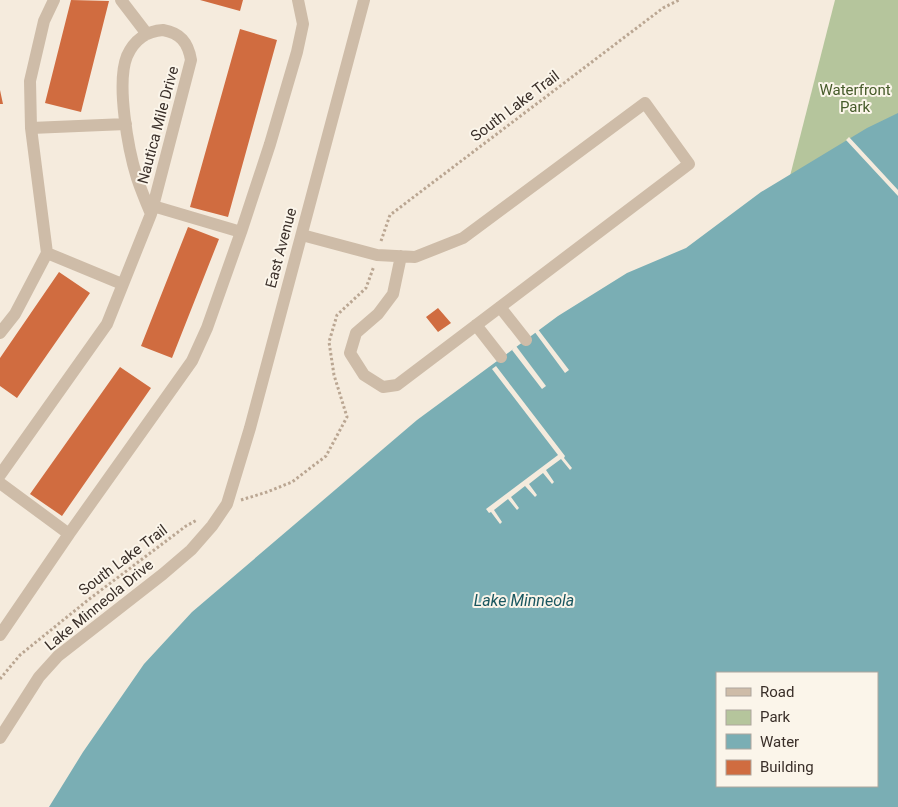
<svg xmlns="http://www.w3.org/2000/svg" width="898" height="807" font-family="Roboto,sans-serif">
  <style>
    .green { fill: #b5c59c }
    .water { fill: #7aaeb4; fill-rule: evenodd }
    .pier { fill: #f5ebdd }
    .building { fill: #d06c40 }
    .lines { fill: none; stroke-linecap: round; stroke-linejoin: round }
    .path { stroke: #baa692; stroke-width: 3; stroke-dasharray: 2.5 2.5; stroke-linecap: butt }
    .minor { stroke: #cebca8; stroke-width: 12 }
    .labels { text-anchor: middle; stroke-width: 4; stroke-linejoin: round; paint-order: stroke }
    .park-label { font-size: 15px; fill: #465b2a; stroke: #fbf5ea }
    .street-label { font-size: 15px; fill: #3a2f29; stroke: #fbf5ea }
    .water-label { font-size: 16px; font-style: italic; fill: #1a5760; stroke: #fbf5ea }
  </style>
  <rect width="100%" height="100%" fill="#f5ebdd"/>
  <path class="green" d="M835,0h63v127l-108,49z"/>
  <path class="water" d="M898,113v694h-849l34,-55 61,-88 48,-52 225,-192 141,-104 69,-43 59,-25 75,-56 106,-64zM717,673h160v113h-160z"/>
  <path class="pier" d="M849,137l49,53v6l-52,-56z
    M537,328l32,42 -4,3 -31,-42z
    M516,346l30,40 -4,3 -30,-39z
    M496,366l69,90 -1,2 8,10 -2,2 -9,-11 -15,11 8,12 -2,2 -9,-11 -14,11 8,11 -2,2 -10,-11 -14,11 8,11 -2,2 -9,-11 -14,11 8,12 -2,2 -9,-12 -2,1 -3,-4 72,-54 -66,-86z"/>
  <path class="building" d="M71,0l38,1 -28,111 -36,-9z
    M200,0h43l-3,11z
    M240,29l37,11 -49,177 -38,-10z
    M0,90l3,14h-3z
    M188,227l31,12 -47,119 -31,-12z
    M59,272l31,21 -73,105 -17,-12v-28z
    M438,308l13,15 -13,9 -12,-15z
    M120,367l31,21 -89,128 -32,-22z"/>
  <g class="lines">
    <path class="path" d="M381,241l9,-26 273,-207 16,-8
      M241,500l26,-8 25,-10 34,-26 21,-39 -13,-42 -5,-33 8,-27 29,-27 8,-22
      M0,679l20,-24 68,-55 98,-74 11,-6"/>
    <path class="minor" d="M54,0l-10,21 -14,60 1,47 95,-4
      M121,0l26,34
      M163,30c17,3 25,12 28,30l-40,154c-5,-12 -10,-24 -14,-36 -9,-29 -21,-95 -10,-122 7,-16 20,-25 36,-26z
      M31,128l16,125 75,31
      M241,232l29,-88 27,-92 6,-28 -5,-24
      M302,235l75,20 38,2 48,-19 182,-135 44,61 -292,221 -14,2 -19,-12 -14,-22 6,-20 22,-19 15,-20 8,-38
      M500,307l26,33
      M476,325l25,32
      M0,333l15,-19 32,-61
      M0,475l107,-151 44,-110
      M0,483l69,51 -69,101
      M69,534l123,-173 15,-33 34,-96 -88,-26
      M0,738l39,-61 19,-21 105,-82 28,-24 21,-24 15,-22 23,-76 114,-428"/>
  </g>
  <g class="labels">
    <g class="park-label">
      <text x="855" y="95">Waterfront<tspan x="855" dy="17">Park</tspan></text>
    </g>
    <g class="street-label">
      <text transform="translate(515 106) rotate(-37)" y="5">South Lake Trail</text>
      <text transform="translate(158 125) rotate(-75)" y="5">Nautica Mile Drive</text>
      <text transform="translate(281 248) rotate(-75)" y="5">East Avenue</text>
      <text transform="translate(123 560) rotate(-37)" y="5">South Lake Trail</text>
      <text transform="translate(99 605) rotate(-39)" y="5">Lake Minneola Drive</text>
    </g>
    <g class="water-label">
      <text x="524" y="606">Lake Minneola</text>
    </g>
  </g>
  <rect x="716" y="672" width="162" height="115" fill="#fbf5ea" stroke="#aea69d"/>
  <rect x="726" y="688" width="25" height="8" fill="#cebca8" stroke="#aea69d"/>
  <text x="760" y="697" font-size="15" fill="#3a2f29">Road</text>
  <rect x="726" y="710" width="25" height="15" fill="#b5c59c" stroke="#aea69d"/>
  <text x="760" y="722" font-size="15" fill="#3a2f29">Park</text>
  <rect x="726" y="734" width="25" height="15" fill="#7aaeb4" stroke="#aea69d"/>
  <text x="760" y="747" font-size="15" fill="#3a2f29">Water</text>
  <rect x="726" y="760" width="25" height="15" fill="#d06c40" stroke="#aea69d"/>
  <text x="760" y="772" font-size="15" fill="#3a2f29">Building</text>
</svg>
